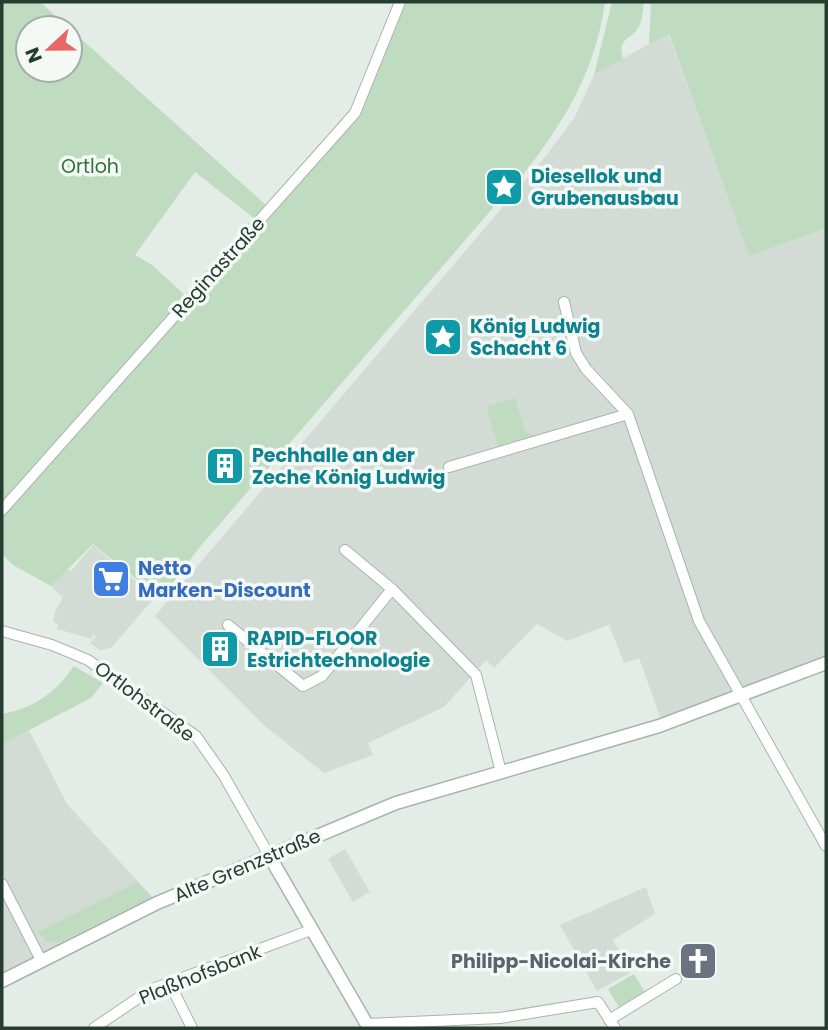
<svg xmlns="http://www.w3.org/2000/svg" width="828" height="1030" font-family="Poppins,sans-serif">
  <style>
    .built { fill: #d2dcd5 }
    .green { fill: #bfdcc0 }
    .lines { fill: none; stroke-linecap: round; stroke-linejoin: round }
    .minor-casing { stroke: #a7b4ad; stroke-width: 12 }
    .tertiary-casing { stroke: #a7b4ad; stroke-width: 15 }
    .minor { stroke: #fff; stroke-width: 10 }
    .tertiary { stroke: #fff; stroke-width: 12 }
    .labels { text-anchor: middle; stroke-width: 7; stroke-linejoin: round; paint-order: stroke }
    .park-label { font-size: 19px; fill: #32713b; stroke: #f4f9f6 }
    .culture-label { font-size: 19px; font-weight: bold; fill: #0d838f; stroke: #f4f9f6; text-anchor: start }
    .street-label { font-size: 19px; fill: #253d31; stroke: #f4f9f6 }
    .shop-label { font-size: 19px; font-weight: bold; fill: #366cbe; stroke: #f4f9f6; text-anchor: start }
    .worship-label { font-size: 19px; font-weight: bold; fill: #5b616d; stroke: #f4f9f6; text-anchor: end }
  </style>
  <rect width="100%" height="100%" fill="#e4ece7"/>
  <path class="built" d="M668,33l81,222 77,-27v426l-82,41 -82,27 -23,-64 -15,5 -15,-38 -42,16 -30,-17 -43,44 -8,-8 -42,47 -76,36 5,12 -49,18 -58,-46 -111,-111 390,-459 29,-39 20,-43z
    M93,545l62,52 -44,51 -11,2 -10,-7 6,-6 -3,-3 -1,5 -35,-10 1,-5 -5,-2 3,-13 7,-11 -12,-12 16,-18 4,3z
    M28,728l39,76 88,96 -153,80v-236z
    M345,849l25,43 -17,10 -25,-43z
    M646,887l9,27 -42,26 19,32 -35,19 -37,-66z"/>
  <path class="green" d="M2,2h38l29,26h-41v42h42v-41l197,177 -12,13 -60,-47 -60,83 17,10 34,31 -184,209z
    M401,2h204c-9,68 -41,121 -83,174l-11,-1 -21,23 3,10 -294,340 -38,51 -68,-55 -42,42 -38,-21 -11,-11v-42l355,-398z
    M612,2h32c-1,8 -2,23 -8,29 -11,11 -18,9 -13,28l-29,16z
    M651,2h175v226l-77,28 -80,-222 -20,10z
    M515,398l10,33 8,5 -35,10 -11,-35 1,-5z
    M74,666l29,17 -12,15 -89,46v-30c32,-6 53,-21 72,-48z
    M138,882l14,15 -91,45h-15l-8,-10z
    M634,974l12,20 -26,15 -12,-20z"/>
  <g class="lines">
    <defs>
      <path id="minor" d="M564,302l12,51 10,16 42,45 71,207 127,225
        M449,467l179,-53
        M2,510l353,-397 45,-111
        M345,550l47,39
        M228,625l75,61 19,-10 70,-87 84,86 25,97
        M2,631l50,14 36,15 108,76 28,40 46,81
        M2,884l39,76
        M169,982l23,46
        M609,1020l67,-41
        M367,1024l133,-6 98,-16 17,26
        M94,1028l56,-38 161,-60"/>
      <path id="tertiary" d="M270,857l99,171
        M2,981l155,-78 239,-100 263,-77 167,-63"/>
    </defs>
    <use href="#minor" class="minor-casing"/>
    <use href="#tertiary" class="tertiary-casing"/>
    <use href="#minor" class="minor"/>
    <use href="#tertiary" class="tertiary"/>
  </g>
  <defs>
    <symbol id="sight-square" viewBox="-11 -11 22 22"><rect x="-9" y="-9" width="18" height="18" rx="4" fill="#0f9aa8" stroke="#f4f9f6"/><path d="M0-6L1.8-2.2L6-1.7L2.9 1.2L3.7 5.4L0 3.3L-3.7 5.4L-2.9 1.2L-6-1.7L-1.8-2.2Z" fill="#fff"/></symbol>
    <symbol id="building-square" viewBox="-11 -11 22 22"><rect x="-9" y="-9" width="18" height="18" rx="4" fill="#0f9aa8" stroke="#f4f9f6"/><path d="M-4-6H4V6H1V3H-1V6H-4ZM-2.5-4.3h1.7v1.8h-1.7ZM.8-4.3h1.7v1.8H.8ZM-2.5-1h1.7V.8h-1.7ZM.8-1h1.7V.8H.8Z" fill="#fff"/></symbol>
    <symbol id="supermarket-square" viewBox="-11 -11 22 22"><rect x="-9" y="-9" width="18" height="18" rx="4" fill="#3f7fe0" stroke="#f4f9f6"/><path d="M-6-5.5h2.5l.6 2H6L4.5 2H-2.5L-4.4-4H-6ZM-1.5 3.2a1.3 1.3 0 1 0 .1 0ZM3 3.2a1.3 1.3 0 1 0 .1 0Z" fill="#fff"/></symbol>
    <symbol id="church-square" viewBox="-11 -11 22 22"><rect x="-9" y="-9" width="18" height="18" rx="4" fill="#6b7280" stroke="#f4f9f6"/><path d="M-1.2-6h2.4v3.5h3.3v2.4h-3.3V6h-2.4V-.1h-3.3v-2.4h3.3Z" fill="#fff"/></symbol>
  </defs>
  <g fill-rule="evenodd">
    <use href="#sight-square" x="482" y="165" width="44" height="44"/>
    <use href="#sight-square" x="421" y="315" width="44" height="44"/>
    <use href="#building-square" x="203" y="444" width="44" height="44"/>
    <use href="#supermarket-square" x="89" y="557" width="44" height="44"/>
    <use href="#building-square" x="198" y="627" width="44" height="44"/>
    <use href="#church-square" x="676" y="939" width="44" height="44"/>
  </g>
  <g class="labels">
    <g class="park-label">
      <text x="90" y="173">Ortloh</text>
    </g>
    <g class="culture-label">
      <text x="531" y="183">Diesellok und<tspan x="531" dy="22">Grubenausbau</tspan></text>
      <text x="470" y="333">König Ludwig<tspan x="470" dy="22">Schacht 6</tspan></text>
      <text x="252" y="462">Pechhalle an der<tspan x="252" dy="22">Zeche König Ludwig</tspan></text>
      <text x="247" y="645">RAPID-FLOOR<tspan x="247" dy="22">Estrichtechnologie</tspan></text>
    </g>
    <g class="street-label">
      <text transform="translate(218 267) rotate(-48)" y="7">Reginastraße</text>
      <text transform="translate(145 701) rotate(37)" y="7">Ortlohstraße</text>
      <text transform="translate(247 865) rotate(-23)" y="7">Alte Grenzstraße</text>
      <text transform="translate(200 974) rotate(-22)" y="7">Plaßhofsbank</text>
    </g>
    <g class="shop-label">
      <text x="138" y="575">Netto<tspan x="138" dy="22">Marken-Discount</tspan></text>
    </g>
    <g class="worship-label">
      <text x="671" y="968">Philipp-Nicolai-Kirche</text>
    </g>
  </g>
  <rect width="828" height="1030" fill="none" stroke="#253d31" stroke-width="7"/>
  <g transform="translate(49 49) rotate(248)"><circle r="33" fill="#f4f9f6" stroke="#a1aea7" stroke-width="2"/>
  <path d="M0-5L12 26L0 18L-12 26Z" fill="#e76867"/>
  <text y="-10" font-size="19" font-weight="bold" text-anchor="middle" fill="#253d31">N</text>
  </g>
</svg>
